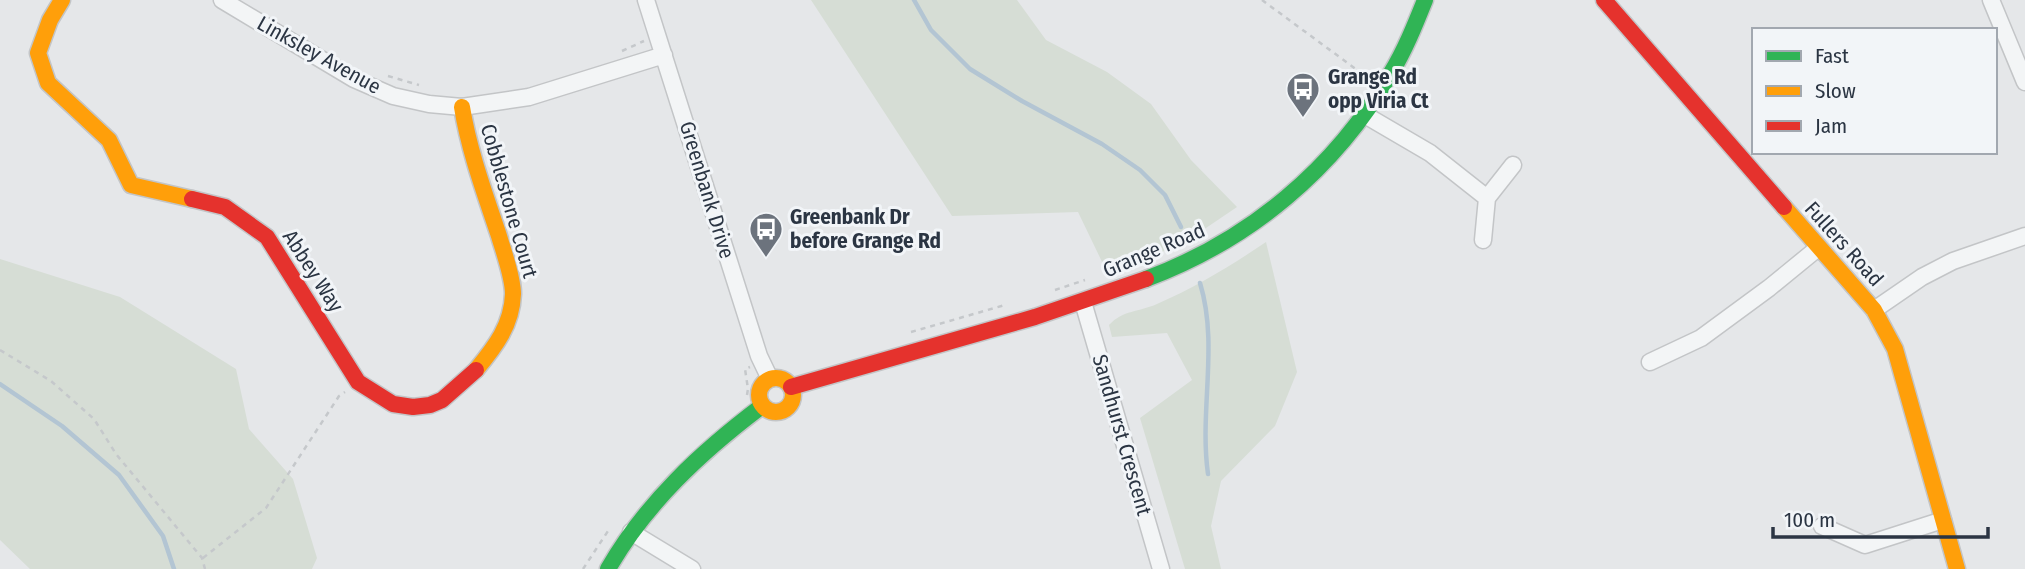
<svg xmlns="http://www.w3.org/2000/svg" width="2025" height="569" font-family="'Fira Sans Condensed',sans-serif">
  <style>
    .green { fill: #d6ddd5 }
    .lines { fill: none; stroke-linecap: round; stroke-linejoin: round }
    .stream { stroke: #b3c5d3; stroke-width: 4.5 }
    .street-casing { stroke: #c3c5c7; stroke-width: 19 }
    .fast-casing { stroke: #c3c5c7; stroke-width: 19 }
    .slow-casing { stroke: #c3c5c7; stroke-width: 19 }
    .jam-casing { stroke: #c3c5c7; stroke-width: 19 }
    .path { stroke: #c5c8cb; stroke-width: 2.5; stroke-dasharray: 5 5; stroke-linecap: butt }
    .street { stroke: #f3f5f6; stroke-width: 16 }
    .fast { stroke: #30b455; stroke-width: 16 }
    .slow { stroke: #ff9f0a; stroke-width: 16 }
    .jam { stroke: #e5322d; stroke-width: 16 }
    .labels { text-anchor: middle; stroke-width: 6; stroke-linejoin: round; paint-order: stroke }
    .street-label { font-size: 21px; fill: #2b3543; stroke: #f2f5f8 }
    .poi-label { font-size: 21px; font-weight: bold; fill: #2b3543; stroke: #f2f5f8; text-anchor: start }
  </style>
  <rect width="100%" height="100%" fill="#e5e7e9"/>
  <path class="green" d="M811,0h206l29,40 61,32 44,32 40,56 46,47 -34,23 -41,22 -57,16 -27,-56 -126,4z
    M1266,242l31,130 -22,54 -54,55 -10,45 10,43h-36l-45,-151 52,-38 -25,-47 -55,4 -3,-12c14,-15 30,-13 48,-21 39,-17 75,-39 109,-62z
    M0,259l120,38 116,72 13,60 44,50 24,79 -5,11h-282l-30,-29z"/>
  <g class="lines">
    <path class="stream" d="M914,0l17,30 39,39 52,32 80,43 38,26 25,25 16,32
      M1200,283c19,62 -1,127 8,191
      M0,384l62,42 57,49 44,61 11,33"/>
    <defs>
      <path id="street" d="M222,0l132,79 39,17 36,8 33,3 67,-10 135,-42
        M646,0l113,356 11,23
        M1991,0l34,82
        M1365,115l65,38 57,45 26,-33
        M1483,240l4,-42
        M1083,302l78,267
        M1874,310l48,-33 31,-16 72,-25
        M1650,362l51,-24 68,-50 49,-40
        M1822,526l43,19 78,-25
        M631,532l61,37"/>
      <path id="fast" d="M1146,279c104,-39 189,-110 245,-206 14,-23 24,-48 34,-73
        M608,569c38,-66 93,-117 154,-163"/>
      <path id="slow" d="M62,0l-12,20 -12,33 10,30 61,57 22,45 61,14
        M462,107c7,44 23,87 37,129 5,17 14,41 14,58 -1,31 -18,53 -37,76
        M1784,207l90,103 21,39 62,220
        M759 395a17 17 0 1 1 34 0a17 17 0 1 1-34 0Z"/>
      <path id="jam" d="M1604,0l180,207
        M192,199l33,8 42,30 91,145 35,22 20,3 17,-2 12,-5 34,-30
        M791,387l244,-70 111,-38"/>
    </defs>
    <use href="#street" class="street-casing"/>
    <use href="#fast" class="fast-casing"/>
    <use href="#slow" class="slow-casing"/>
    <use href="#jam" class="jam-casing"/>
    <path class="path" d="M1262,0l106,78
      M622,51l22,-10
      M388,76l31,9
      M1055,290l30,-10
      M911,332l94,-27
      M0,350l51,31 43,38 22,35 86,104 3,11
      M747,395l1,-6 -3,-20 5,-2
      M203,558l63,-50 73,-112 6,-4
      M583,569l25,-38"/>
    <use href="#street" class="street"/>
    <use href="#fast" class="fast"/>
    <use href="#slow" class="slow"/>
    <use href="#jam" class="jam"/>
  </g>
  <defs>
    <symbol id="bus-pin" viewBox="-11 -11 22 30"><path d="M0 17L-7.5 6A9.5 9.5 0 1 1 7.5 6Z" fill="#6c737d" stroke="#f2f5f8"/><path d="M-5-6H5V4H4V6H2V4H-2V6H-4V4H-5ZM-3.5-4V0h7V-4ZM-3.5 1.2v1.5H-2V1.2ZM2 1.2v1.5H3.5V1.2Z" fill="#fff"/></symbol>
  </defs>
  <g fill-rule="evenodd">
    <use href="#bus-pin" x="1284" y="70" width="38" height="52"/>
    <use href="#bus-pin" x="747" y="210" width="38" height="52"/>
  </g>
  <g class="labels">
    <g class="street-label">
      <text transform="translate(319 55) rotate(29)" y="7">Linksley Avenue</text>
      <text transform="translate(707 190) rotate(73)" y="7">Greenbank Drive</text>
      <text transform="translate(509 201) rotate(74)" y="7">Cobblestone Court</text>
      <text transform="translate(1844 244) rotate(48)" y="7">Fullers Road</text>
      <text transform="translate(1154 250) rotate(-23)" y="7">Grange Road</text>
      <text transform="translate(313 271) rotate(57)" y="7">Abbey Way</text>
      <text transform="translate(1122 435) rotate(74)" y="7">Sandhurst Crescent</text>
    </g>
    <g class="poi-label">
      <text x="1328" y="84">Grange Rd<tspan x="1328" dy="24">opp Viria Ct</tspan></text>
      <text x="790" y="224">Greenbank Dr<tspan x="790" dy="24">before Grange Rd</tspan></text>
    </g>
  </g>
  <rect x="1752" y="28" width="245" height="126" fill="#f2f5f8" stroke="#a2a8b0" stroke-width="2"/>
  <rect x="1766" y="51" width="35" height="10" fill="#30b455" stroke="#a2a8b0" stroke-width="2"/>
  <text x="1815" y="63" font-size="21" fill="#2b3543">Fast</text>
  <rect x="1766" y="86" width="35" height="10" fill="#ff9f0a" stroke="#a2a8b0" stroke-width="2"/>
  <text x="1815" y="98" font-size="21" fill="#2b3543">Slow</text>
  <rect x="1766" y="121" width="35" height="10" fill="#e5322d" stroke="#a2a8b0" stroke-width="2"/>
  <text x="1815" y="133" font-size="21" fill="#2b3543">Jam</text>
  <path d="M1773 527v10h215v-10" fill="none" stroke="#2b3543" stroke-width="3.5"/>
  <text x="1784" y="527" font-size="21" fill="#2b3543" stroke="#f2f5f8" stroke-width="5" paint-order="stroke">100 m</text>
</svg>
